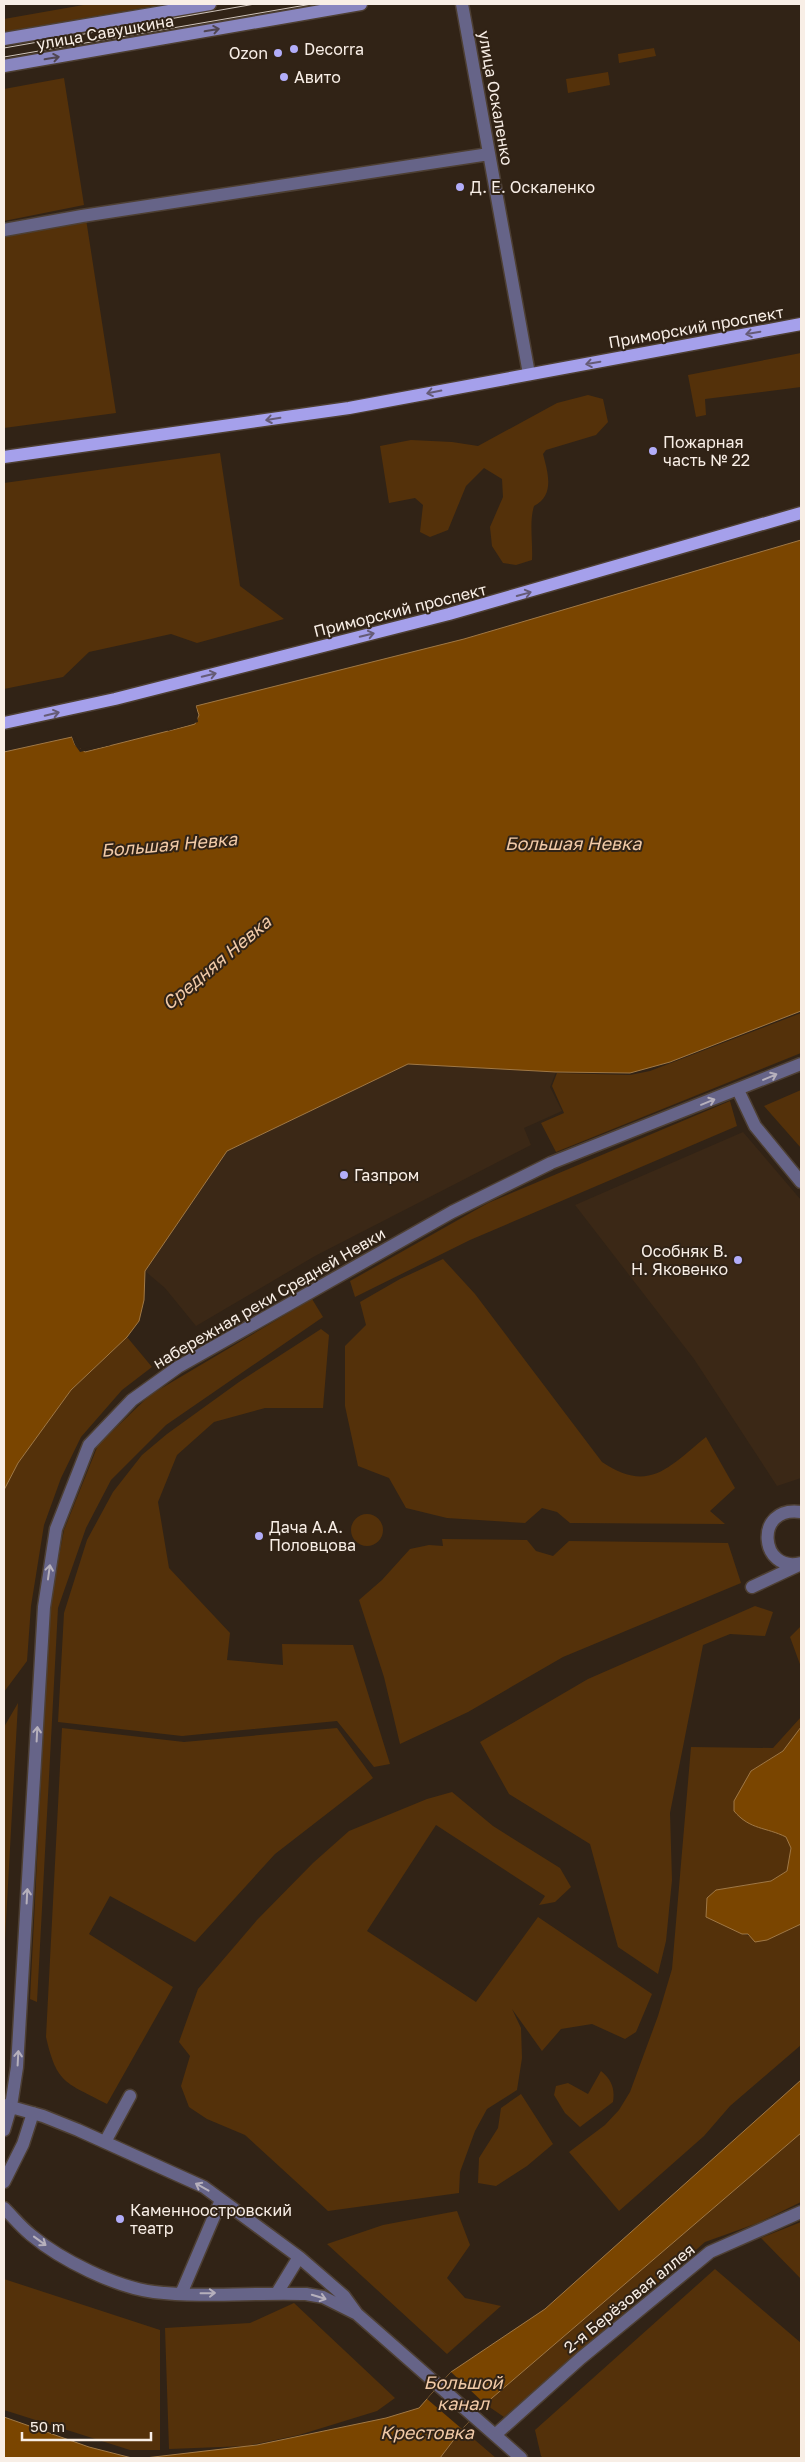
<svg xmlns="http://www.w3.org/2000/svg" width="805" height="2462" font-family="'Golos Text',sans-serif">
  <style>
    .built { fill: #3b2816 }
    .green { fill: #54310a }
    .water { fill: #7a4500; stroke: #a07845 }
    .pier { fill: #312316 }
    .lines { fill: none; stroke-linecap: round; stroke-linejoin: round }
    .minor-casing { stroke: #4d3f33; stroke-width: 15 }
    .secondary-casing { stroke: #4d3f33; stroke-width: 15 }
    .primary-casing { stroke: #4d3f33; stroke-width: 15 }
    .minor { stroke: #666488; stroke-width: 12 }
    .secondary { stroke: #8986c0; stroke-width: 12 }
    .primary { stroke: #a5a0eb; stroke-width: 12 }
    .tram { stroke: #cec3ba; stroke-width: 1 }
    .oneway { stroke: #504652 }
    .oneway2 { stroke: #655b76 }
    .oneway3 { stroke: #b6b0bc }
    .poi-dot { fill: #b2adf9; stroke: #312316; stroke-width: 2 }
    .labels { text-anchor: middle; stroke-width: 4; stroke-linejoin: round; paint-order: stroke }
    .street-label { font-size: 16px; fill: #f8eee6; stroke: #312316 }
    .poi-label { font-size: 16px; fill: #f8eee6; stroke: #312316; text-anchor: start }
    .water-label { font-size: 18px; font-style: italic; fill: #f1caa8; stroke: #312316 }
  </style>
  <rect width="100%" height="100%" fill="#312316"/>
  <path class="built" d="M408,1064l148,8 -6,15 12,24 -38,17 7,17 -216,111 -119,70 -31,-38 -20,-17 82,-120z
    M743,1132l58,68v278l-24,8 -83,-127 -119,-154z"/>
  <path class="green" d="M89,4h76l-161,28v-13z
    M654,48l2,8 -37,7 -1,-9z
    M608,72l2,13 -42,8 -2,-14z
    M64,78l20,127 -80,16v-132z
    M86,219l30,194 -112,15v-192z
    M801,353v34l-96,12 1,16 -10,2 -8,-42z
    M588,395l15,4 5,23 -12,13 -50,15 -3,4c5,19 12,41 -9,52 -5,16 -1,36 -2,54l-16,5 -13,-2 -11,-17 -2,-19 13,-30 -1,-18 -18,-11 -18,18 -18,44 -18,7 -10,-5 3,-27 -8,-7 -26,5 -9,-57 31,-6 41,2 26,4 79,-43z
    M220,453l20,133 44,33 -87,24 -26,-9 -82,18 -26,25 -59,12v-206z
    M801,1013v40l-245,99 -15,-29 23,-10 -12,-27 5,-13 73,2 20,-4z
    M801,1090v58l-37,-42z
    M730,1101l7,25 -267,114 -115,57 -5,-16 138,-78z
    M443,1259l32,35 127,168c47,32 67,5 104,-25l29,51 -25,23 15,13 -155,-1 -13,-11 -15,-4 -17,15 -78,-5 -41,-10 -17,-30 -31,-12 -13,-60v-60l21,-21 -6,-23 40,-23z
    M312,1299l11,18 -157,108 -55,55 -25,48 -28,80 -21,394 -7,-3 20,-395 14,-74 34,-85 52,-50z
    M321,1329l8,6 -6,73h-58l-51,14 -37,33 -19,47 11,66 61,65 -3,27 56,5 -1,-21 71,1 37,119 -16,3 -37,-46 -155,15 -124,-14 6,-109 23,-73 26,-48 29,-37 25,-21 72,-52z
    M127,1337l25,30 -30,23 -41,47 -20,41 -17,47 -13,81 -4,55 -23,31v-202l14,-27 53,-73z
    M351 1530a16 16 0 1 1 32 0a16 16 0 1 1-32 0Z
    M442,1539l85,1 9,11 17,5 16,-15 159,2 13,40 -178,74 -95,55 -68,32 -16,-67 -25,-77 23,-20 28,-31 19,-4 14,1z
    M755,1606l18,6 -8,24 -35,-2 -27,11 -33,168 2,67 -6,61 -8,33 -40,-27 -28,-103 -81,-50 -29,-52 108,-63z
    M801,1626v41l-11,-30z
    M18,1703l-14,255v-231z
    M801,1717v10l-18,24 -32,20 -17,40c15,17 33,16 52,25l5,12 -4,23 -16,10 -55,9 -9,27 35,17 25,6 34,-16v121l-71,61 -26,30 -85,75 -50,-59 36,-27 14,-15 11,-18 28,-76 14,-47 19,-222 82,1z
    M62,1728l122,14 153,-14 36,50 -98,76 -80,88 -85,-46 -21,38 84,53 -66,117c-41,-22 -50,-19 -61,-67z
    M452,1792l41,34 67,42 11,19 -16,15 -16,3 6,-9 -109,-71 -69,106 109,71 62,-85 114,77 -16,38 -11,7 -33,-15 -31,5 -19,22 -30,-42 9,19 1,30 -5,32 -30,19 -12,22 -15,41 -1,21 -131,18 -83,-76 -38,-16 -18,-12 -8,-21 9,-30 -11,-14 19,-53 59,-69 56,-57 36,-32 78,-32z
    M601,2071c11,9 14,18 12,31l-33,25 -15,-14 -11,-18 2,-9 12,-3 20,11z
    M521,2094l32,50 -26,22 -31,20 -18,-3 1,-25 19,-30 3,-20z
    M801,2133v69l-43,21 -53,19 -201,175 -19,-13z
    M457,2211l13,34 -23,33 18,20 36,8 -54,48 -120,-110 56,-19z
    M801,2222v57l-40,-41z
    M715,2269l86,74v115h-258l-2,-2 -6,-26z
    M4,2279l156,51v120h-30l-126,-40z
    M294,2303l101,95 -18,13 -78,24 -52,11 -78,3 -4,-121 85,-5z
    M462,2429l34,29h-56z"/>
  <path class="water" d="M801,540v471l-131,51 -40,11 -74,-1 -148,-8 -181,87 -82,120 -1,29 -5,21 -12,16 -56,53 -53,73 -14,27v-738l68,-15 3,8 10,7 103,-26 7,-2 4,-9 -3,-9 268,-67z
    M801,1727v197l-34,16 -12,2 -7,-8h-6l-36,-17 1,-19 9,-8 55,-9 16,-10 4,-23 -5,-11c-20,-10 -36,-7 -52,-26v-10l17,-30 32,-20z
    M801,2080v53l-316,271 -23,25 -22,29h-295l112,-13 129,-27 33,-10 32,-36 94,-63z
    M4,2417l85,30 43,11h-128z"/>
  <path class="pier" d="M196,706l2,16 -30,9 -1,-2 29,-9 -2,-13z
    M75,736l6,13 30,-6v2l-31,7 -5,-7 -3,-8z
    M451,2372l34,32 -23,25 -35,-30z"/>
  <g class="lines">
    <defs>
      <path id="minor" d="M462,4l67,370
        M4,230l78,-14 407,-62
        M738,1090l17,36 46,56
        M801,1512c-48,-7 -41,62 0,51
        M752,1587l47,-22
        M4,2105l39,11 35,14 126,57 95,70 45,39 13,18 164,144
        M4,2130l7,-24 6,-39 27,-460 12,-78 33,-84 43,-45 46,-33 274,-155 99,-49 250,-99
        M105,2142l25,-46
        M4,2182l19,-38 10,-31
        M4,2208c9,9 17,19 27,27 30,25 84,52 123,57 50,6 102,0 152,2l17,3 34,17
        M277,2293l22,-36
        M181,2294l40,-94
        M495,2435l86,-77 129,-106 91,-40"/>
      <path id="secondary" d="M4,39l206,-35
        M4,66l357,-62"/>
      <path id="primary" d="M4,457l345,-49 452,-84
        M4,723l111,-24 334,-85 352,-101"/>
    </defs>
    <use href="#minor" class="minor-casing"/>
    <use href="#secondary" class="secondary-casing"/>
    <use href="#primary" class="primary-casing"/>
    <use href="#minor" class="minor"/>
    <use href="#secondary" class="secondary"/>
    <use href="#primary" class="primary"/>
    <path class="tram" d="M4,48l251,-44
      M4,57l308,-53"/>
  </g>
  <defs><path id="oneway-shaft" d="M-6 0H5M1.5-3L5.5 0L1.5 3" fill="none" stroke-width="1.6" stroke-linecap="round" stroke-linejoin="round" transform="scale(1.25)"/></defs>
  <g class="oneway">
    <use href="#oneway-shaft" transform="translate(212 30) rotate(-10)"/>
    <use href="#oneway-shaft" transform="translate(52 58) rotate(-10)"/>
  </g>
  <g class="oneway2">
    <use href="#oneway-shaft" transform="translate(753 333) rotate(170)"/>
    <use href="#oneway-shaft" transform="translate(593 363) rotate(170)"/>
    <use href="#oneway-shaft" transform="translate(434 392) rotate(169)"/>
    <use href="#oneway-shaft" transform="translate(273 419) rotate(171)"/>
    <use href="#oneway-shaft" transform="translate(524 594) rotate(-15)"/>
    <use href="#oneway-shaft" transform="translate(367 635) rotate(-14)"/>
    <use href="#oneway-shaft" transform="translate(209 675) rotate(-14)"/>
    <use href="#oneway-shaft" transform="translate(52 714) rotate(-13)"/>
  </g>
  <g class="oneway3">
    <use href="#oneway-shaft" transform="translate(770 1077) rotate(-23)"/>
    <use href="#oneway-shaft" transform="translate(708 1102) rotate(-22)"/>
    <use href="#oneway-shaft" transform="translate(49 1572) rotate(-82)"/>
    <use href="#oneway-shaft" transform="translate(37 1734) rotate(-87)"/>
    <use href="#oneway-shaft" transform="translate(27 1896) rotate(-87)"/>
    <use href="#oneway-shaft" transform="translate(18 2058) rotate(-87)"/>
    <use href="#oneway-shaft" transform="translate(202 2187) rotate(-151)"/>
    <use href="#oneway-shaft" transform="translate(40 2241) rotate(36)"/>
    <use href="#oneway-shaft" transform="translate(208 2293) rotate(-1)"/>
    <use href="#oneway-shaft" transform="translate(319 2297) rotate(17)"/>
  </g>
  <g class="poi-dot">
    <circle cx="294" cy="49" r="5"/>
    <circle cx="278" cy="53" r="5"/>
    <circle cx="284" cy="77" r="5"/>
    <circle cx="460" cy="187" r="5"/>
    <circle cx="653" cy="451" r="5"/>
    <circle cx="344" cy="1175" r="5"/>
    <circle cx="738" cy="1260" r="5"/>
    <circle cx="259" cy="1536" r="5"/>
    <circle cx="120" cy="2219" r="5"/>
  </g>
  <g class="labels">
    <g class="street-label">
      <text transform="translate(105 32) rotate(-10)" y="6">улица Савушкина</text>
      <text transform="translate(496 98) rotate(80)" y="6">улица Оскаленко</text>
      <text transform="translate(696 327) rotate(-10)" y="6">Приморский проспект</text>
      <text transform="translate(400 610) rotate(-14)" y="6">Приморский проспект</text>
      <text transform="translate(269 1298) rotate(-30)" y="6">набережная реки Средней Невки</text>
      <text transform="translate(629 2298) rotate(-39)" y="6">2-я Берёзовая аллея</text>
    </g>
    <g class="poi-label">
      <text x="304" y="55">Decorra</text>
      <text x="268" y="59" text-anchor="end">Ozon</text>
      <text x="294" y="83">Авито</text>
      <text x="470" y="193">Д. Е. Оскаленко</text>
      <text x="663" y="448">Пожарная<tspan x="663" dy="18">часть № 22</tspan></text>
      <text x="354" y="1181">Газпром</text>
      <text x="728" y="1257" text-anchor="end">Особняк В.<tspan x="728" dy="18">Н. Яковенко</tspan></text>
      <text x="269" y="1533">Дача А.А.<tspan x="269" dy="18">Половцова</tspan></text>
      <text x="130" y="2216">Каменноостровский<tspan x="130" dy="18">театр</tspan></text>
    </g>
    <g class="water-label">
      <text x="573" y="850">Большая Невка</text>
      <text transform="translate(169 845) rotate(-5)" y="6">Большая Невка</text>
      <text transform="translate(217 963) rotate(-40)" y="6">Средняя Невка</text>
      <text x="463" y="2389">Большой<tspan x="463" dy="21">канал</tspan></text>
      <text x="427" y="2439">Крестовка</text>
    </g>
  </g>
  <rect width="805" height="2462" fill="none" stroke="#f8eee6" stroke-width="10"/>
  <path d="M22 2432v8h129v-8" fill="none" stroke="#f8eee6" stroke-width="2.5"/>
  <text x="30" y="2432" font-size="15" fill="#f8eee6" stroke="#312316" stroke-width="4" paint-order="stroke">50 m</text>
</svg>
